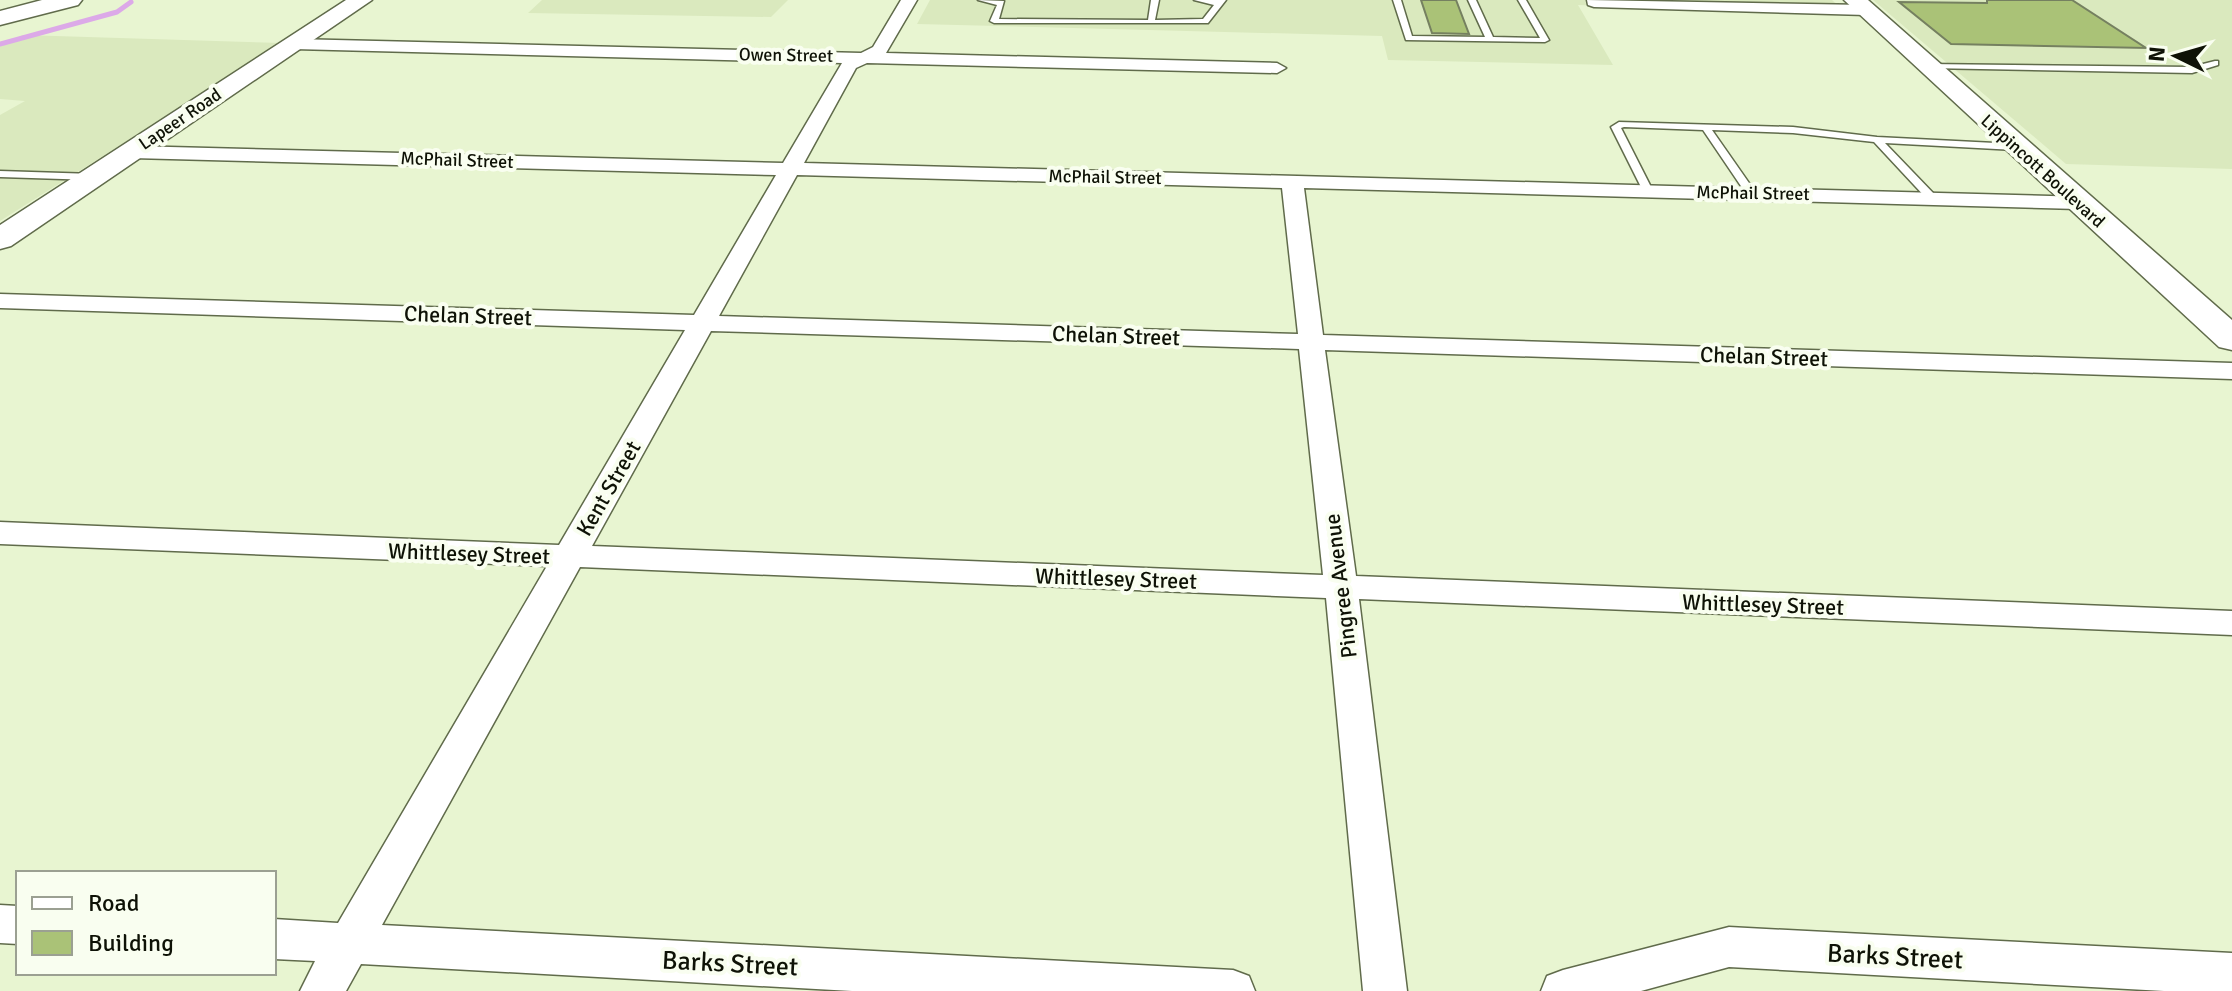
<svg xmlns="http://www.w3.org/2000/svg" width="2232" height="991" font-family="Signika,sans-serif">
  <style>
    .built { fill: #dae9be }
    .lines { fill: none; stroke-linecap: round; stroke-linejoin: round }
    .stream { stroke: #dca9e8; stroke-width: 5 }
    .building { fill: #aac277; stroke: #758060; stroke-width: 2 }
    .lane-casing { stroke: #606b4b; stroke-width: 3 }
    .street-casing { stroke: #606b4b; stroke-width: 3 }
    .secondary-casing { stroke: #606b4b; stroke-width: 3 }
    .highway-casing { stroke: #606b4b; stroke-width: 3 }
    .lane { fill: #fff; fill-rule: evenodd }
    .street { fill: #fff; fill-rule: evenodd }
    .secondary { fill: #fff; fill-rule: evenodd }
    .highway { fill: #fff; fill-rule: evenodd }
    .labels { text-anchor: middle; stroke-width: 8; stroke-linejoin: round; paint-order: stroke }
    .far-street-label { font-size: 18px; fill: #0e1206; stroke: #f9fef0 }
    .street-label { font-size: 22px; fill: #0e1206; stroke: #f9fef0 }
    .near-street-label { font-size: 26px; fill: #0e1206; stroke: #f9fef0 }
  </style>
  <rect width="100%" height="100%" fill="#e8f5d1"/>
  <path class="built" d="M542,0h246l-17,17 -243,-4z
    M930,0h902l14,13 -268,-8 35,60 -225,-5 -6,-24 -465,-12z
    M1873,0h359v169l-166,-5z
    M23,35l259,8 -282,178v-106l25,-14 -25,-2v-53z"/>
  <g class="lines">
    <path class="stream" d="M0,44l117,-32 14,-10"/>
  </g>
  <path class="building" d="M1421,0h35l13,34 -37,-1z
    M1987,0h85l74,48 -195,-4 -52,-42 88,1z"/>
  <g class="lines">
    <defs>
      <path id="lane" d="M978,0l26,1 -5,18 149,1 3,-20h8l-4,20 48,-1 11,-14 -20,-5h32l-18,23h-214l-4,-2 7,-16z
        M1393,0h8l11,36 73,1 -17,-37h8l17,37 47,1 -22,-38h8l23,40 -4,2 -139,-2z
        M2215,61h3v4l-26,8 -265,-5 -4,-2 4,-2 264,3z
        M1619,122l174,5 84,10 138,7 5,3 -5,3 -130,-7 51,53 1,2 -5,3 -4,-1 -54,-58 -81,-9 -81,-3 44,63 -5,3 -4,-1 -44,-65 -79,-3 -3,1 32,63 -5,3 -5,-3 -32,-64z
        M0,171l94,3 5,3 -5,3 -94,-3z"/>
      <path id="street" d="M901,0h16l-31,53 391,10 9,5 -9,5 -410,-10 -11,5 -52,95 1282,34 3,5 -3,5 -8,2 -774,-21 19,147 909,28v16l-907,-29 31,226 876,35v24l-873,-36 48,392h-44l-37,-393 -746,-31 -198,358 851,45 16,6 6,15h-403l-491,-27 -15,27h-46l15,-30 -41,-2v-40l64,4 209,-357 -547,-22v-22l559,23 126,-215 -685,-22v-14l694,21 82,-140 -644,-17 -10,-6 10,-6 651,17 59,-100 -548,-14 -9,-5 9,-5 567,14 12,-6zM797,175l485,13 16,146 -579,-18zM711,331l588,18 24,226 -731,-29z
        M1587,0l279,5 8,5 -8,5 -272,-8 -6,-2z
        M0,905l18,1v38l-18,-1z
        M1729,927l503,26v38h-68l-435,-24 -88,24h-100l6,-15 16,-6z"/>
      <path id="secondary" d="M346,0h26l-361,246 -11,3v-24z
        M1844,0h24l364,320v30l-13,-3z"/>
      <path id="highway" d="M42,0h40l-4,5 -78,20v-14z"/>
    </defs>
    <use href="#lane" class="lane-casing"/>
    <use href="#street" class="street-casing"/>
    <use href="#secondary" class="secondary-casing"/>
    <use href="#highway" class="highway-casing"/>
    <use href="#lane" class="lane"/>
    <use href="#street" class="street"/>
    <use href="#secondary" class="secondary"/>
    <use href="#highway" class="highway"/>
  </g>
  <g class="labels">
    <g class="far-street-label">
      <text transform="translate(786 55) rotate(1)" y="6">Owen Street</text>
      <text transform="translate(180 119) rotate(-34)" y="6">Lapeer Road</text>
      <text transform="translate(457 160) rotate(2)" y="6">McPhail Street</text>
      <text transform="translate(2043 171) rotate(42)" y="6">Lippincott Boulevard</text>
      <text transform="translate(1105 177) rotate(1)" y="6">McPhail Street</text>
      <text transform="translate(1753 193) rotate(1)" y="6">McPhail Street</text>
    </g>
    <g class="street-label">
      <text transform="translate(468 315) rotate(2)" y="8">Chelan Street</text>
      <text transform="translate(1116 335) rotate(2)" y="8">Chelan Street</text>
      <text transform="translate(1764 356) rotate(2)" y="8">Chelan Street</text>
      <text transform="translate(608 488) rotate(-60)" y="8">Kent Street</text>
      <text transform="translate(469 553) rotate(2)" y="8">Whittlesey Street</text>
      <text transform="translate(1116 578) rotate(2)" y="8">Whittlesey Street</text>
      <text transform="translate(1340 586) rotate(-97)" y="8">Pingree Avenue</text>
      <text transform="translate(1763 604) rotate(2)" y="8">Whittlesey Street</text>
    </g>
    <g class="near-street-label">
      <text transform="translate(1895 956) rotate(3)" y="9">Barks Street</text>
      <text transform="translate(730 963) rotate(3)" y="9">Barks Street</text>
    </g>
  </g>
  <rect x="16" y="871" width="260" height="104" fill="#f9fef0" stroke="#9ba092" stroke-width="2"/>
  <rect x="32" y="897" width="40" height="12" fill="#ffffff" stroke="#9ba092" stroke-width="2"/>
  <text x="88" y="911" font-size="24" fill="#0e1206">Road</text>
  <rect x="32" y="931" width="40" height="24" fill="#aac277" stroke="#9ba092" stroke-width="2"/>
  <text x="88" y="951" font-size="24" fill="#0e1206">Building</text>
  <g transform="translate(2176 56) rotate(275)" stroke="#f9fef0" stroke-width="6" paint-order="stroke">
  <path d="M0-6L14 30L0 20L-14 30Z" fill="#0e1206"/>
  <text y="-12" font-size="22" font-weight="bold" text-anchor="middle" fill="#0e1206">N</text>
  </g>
</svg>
